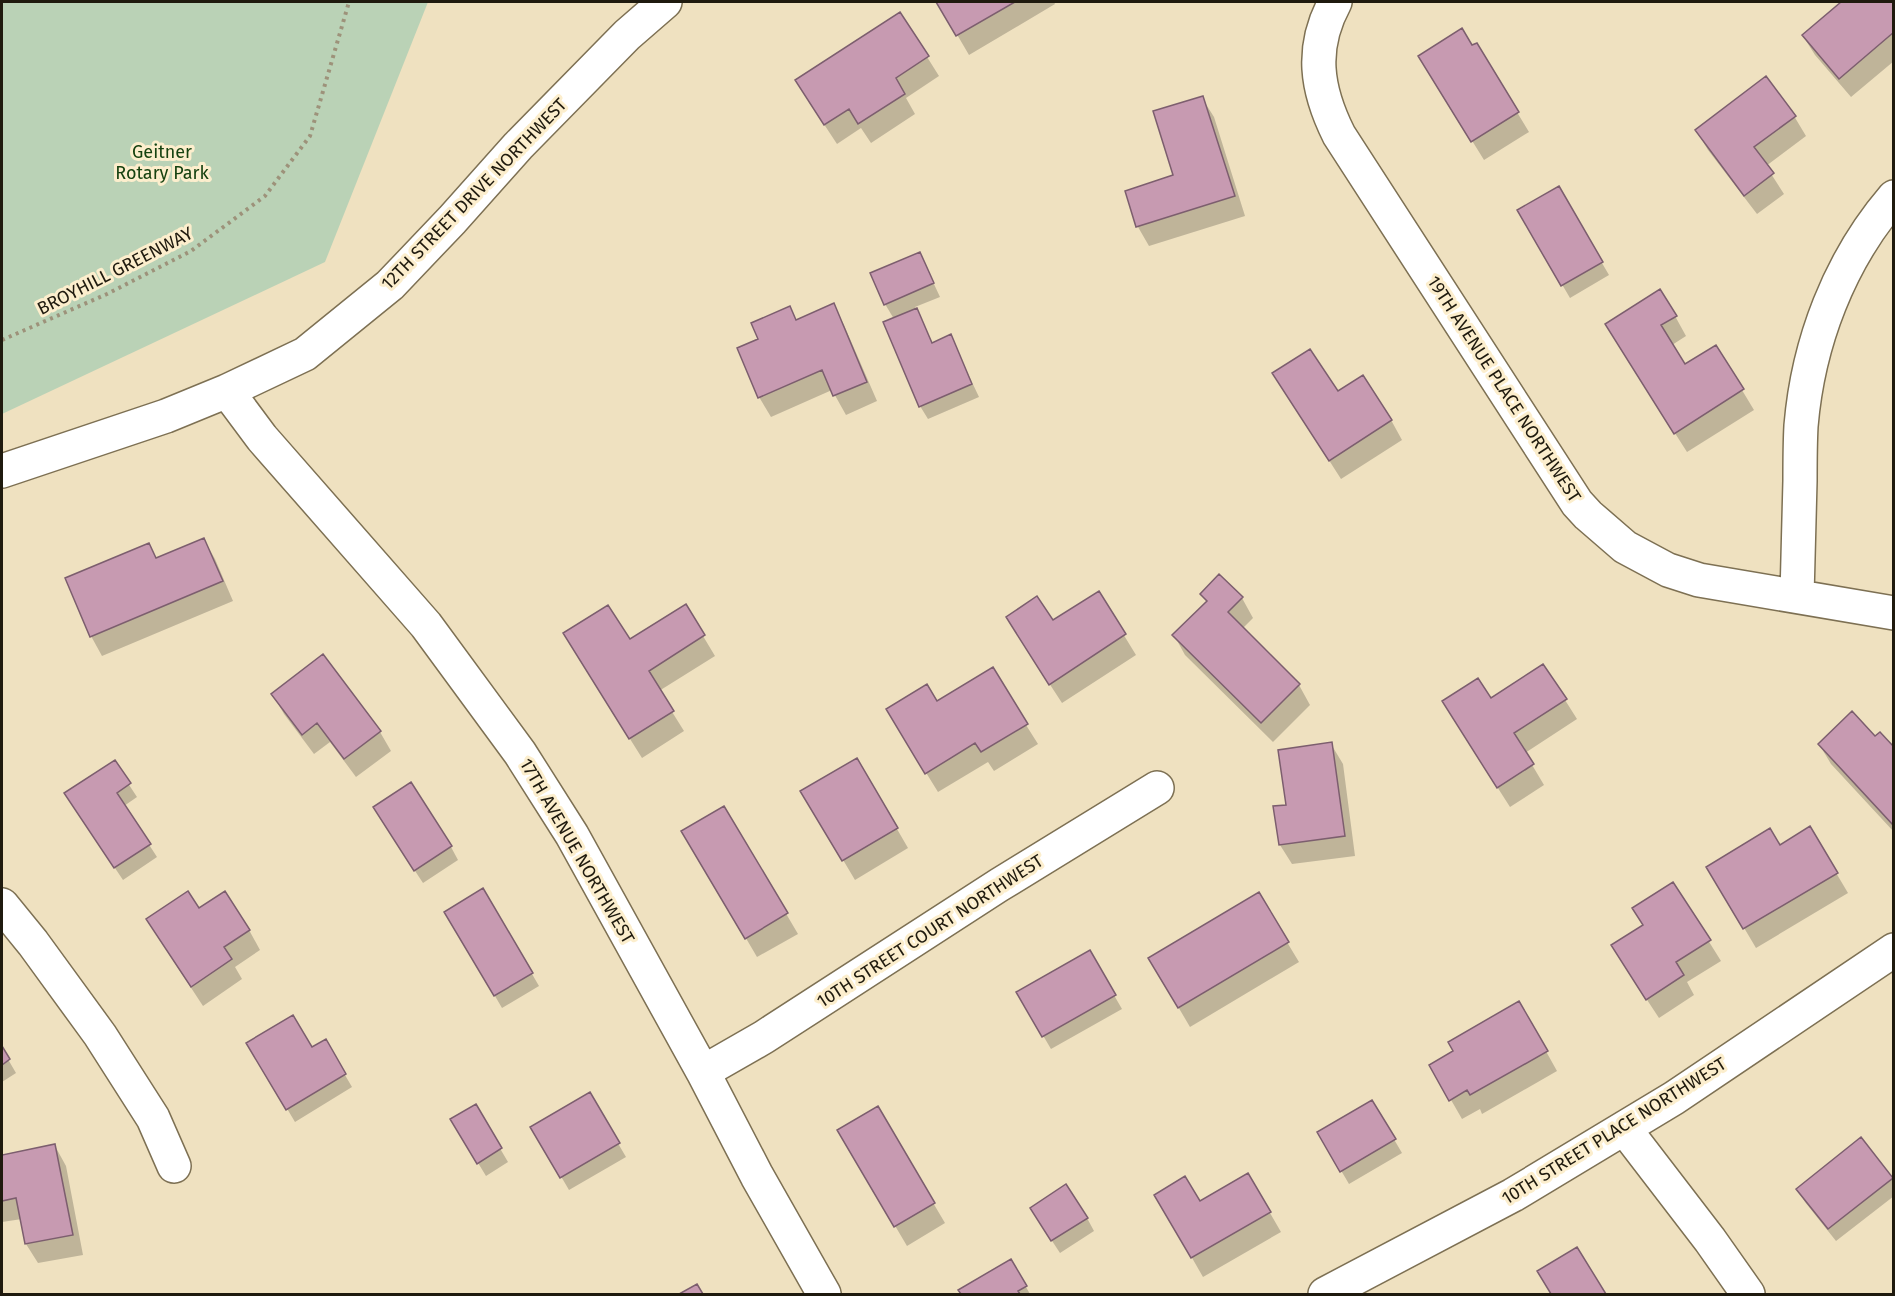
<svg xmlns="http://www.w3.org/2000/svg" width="1895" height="1296" font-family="'Fira Sans',sans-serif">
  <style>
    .green { fill: #bad2b6 }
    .shadow { fill: #0003 }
    .building { fill: #c79ab1; stroke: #7c5e6e; stroke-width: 1.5 }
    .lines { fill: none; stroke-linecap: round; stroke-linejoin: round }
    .minor-casing { stroke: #7d7053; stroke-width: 36 }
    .path { stroke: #9d927a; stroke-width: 4; stroke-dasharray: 3 4.5; stroke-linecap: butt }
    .minor { stroke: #fff; stroke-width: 33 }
    .labels { text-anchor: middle; stroke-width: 6; stroke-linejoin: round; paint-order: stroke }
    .park-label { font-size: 18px; fill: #164210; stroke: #fceecd }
    .street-label { font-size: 18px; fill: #1f1a0e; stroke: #fceecd }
  </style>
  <rect width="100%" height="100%" fill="#efe1c0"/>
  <path class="green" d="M2,2h426l-103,260 -323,152z"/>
  <path class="shadow" d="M938,2h116l1,2 -86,51z
    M1843,2h51v59l-43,36 -36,-42 -12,-19z
    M900,14l39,62 -33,22 9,16 -44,29 -10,-15 -24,16 -29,-44z
    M1476,45l53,87 -45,28 -52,-84z
    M1202,98l12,19 31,99 -96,30 -11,-19 -11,-35 48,-16z
    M1794,116l12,20 -40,30 18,28 -27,20 -49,-64 -12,-20z
    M1558,188l51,87 -39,23 -51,-87z
    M920,254l20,43 -25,10 18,37 17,-8 29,61 -51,22 -8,-13 -26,-87 -9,-15z
    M833,305l11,20 33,76 -31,14 -14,-25 -61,27 -12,-20 1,-57 29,-32 8,13z
    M1675,316l11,20 -14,9 13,21 31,-19 38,63 -67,42 -69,-108z
    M1286,393h52l53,27 11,20 -61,39z
    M204,540l11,19 18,42 -131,55 -11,-20 58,-91 8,15z
    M1220,576l22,22 11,20 -11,11 57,56 11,20 -37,37 -88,-87 -11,-20 33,-32 -5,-9z
    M1098,593l38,62 -74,48 -43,-66 34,-15z
    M685,606l30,50 -56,35 25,40 -42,27 -66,-105 53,-12z
    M273,695l107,37 11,19 -35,26 -26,-35 -16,12 -30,-40z
    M1491,700h74l12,19 -52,34 19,32 -34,22 -55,-86z
    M937,703l89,22 12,19 -44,27 -6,-9 -50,30 -39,-63z
    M1875,738l19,11v83l-63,-68 -12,-20z
    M1331,744l12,20 12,92 -63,8 -12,-19z
    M857,760l51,88 -53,32 -53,-89z
    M114,762l23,35 -13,9 33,51 -34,23 -49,-73z
    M724,808l74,126 -41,23 -74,-126z
    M382,821l69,26 7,13 -35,23z
    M1810,829l38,64 -92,55 -48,-81 71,-20z
    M1673,884l48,77 -34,21 7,13 -35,23 -35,-53 20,-39z
    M483,890l56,96 -37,22 -56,-96z
    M1258,894l41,68 -109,65 -40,-68z
    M199,910l50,20 11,20 -25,17 7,12 -39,27 -44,-67z
    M1089,952l33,57 -71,40 -33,-56z
    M1519,1003l38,68 -75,43 -2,-5 -18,10 -31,-54 24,-14z
    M325,1041l27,46 -57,35 -47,-79 63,6z
    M2,1049l14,24 -14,9z
    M589,1094l37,63 -57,33 -37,-63z
    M1372,1102l30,51 -53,31 -30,-51z
    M475,1106l33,56 -22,14 -34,-56z
    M877,1108l68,115 -38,23 -68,-115z
    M55,1146l11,20 17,89 -45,8 -12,-19 -4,-25 -20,3v-66z
    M1248,1175l33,57 -78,45 -47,-82 43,8z
    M1892,1179l2,3v14l-58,45 -31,-39 -7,-13z
    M1087,1218l7,13 -34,22 -21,-32z
    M1577,1249l27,45h-52l-13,-23z
    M1011,1261l19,33h-67l-3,-4z"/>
  <path class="building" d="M936,2h79l-59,34z
    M1841,2h53v30l-55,47 -37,-44z
    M900,12l29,44 -33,22 9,16 -47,30 -9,-15 -25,16 -29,-45z
    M1462,28l10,17 5,-2 42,69 -48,30 -53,-86z
    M1766,76l30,40 -42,31 20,26 -30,23 -49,-66z
    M1203,96l32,100 -99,31 -11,-36 48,-16 -20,-64z
    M1559,186l44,76 -42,24 -44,-76z
    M920,252l14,31 -50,22 -14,-32z
    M1660,289l17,27 -16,9 24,39 31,-19 28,44 -70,45 -69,-110z
    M834,303l33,79 -34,14 -11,-26 -64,28 -21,-50 21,-9 -7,-16 39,-17 6,14z
    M917,308l15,35 19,-9 21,50 -53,23 -36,-85z
    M1310,349l28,42 25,-16 29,45 -63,41 -57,-88z
    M204,538l19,43 -133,56 -25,-59 84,-35 7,15z
    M1219,574l24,23 -15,15 72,72 -39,39 -89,-88 35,-34 -7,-7z
    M1099,591l27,43 -77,51 -43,-68 31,-21 16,24z
    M686,604l19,31 -56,36 25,40 -45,28 -66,-106 45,-28 22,34z
    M323,654l58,77 -37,28 -27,-36 -15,12 -31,-41z
    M1543,664l24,35 -53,34 20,31 -37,24 -55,-87 36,-23 13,20z
    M993,667l35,57 -47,28 -6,-9 -50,31 -39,-65 41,-25 10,17z
    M1852,711l23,25 5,-4 14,15v79l-76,-82z
    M1332,742l13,94 -66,9 -6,-39 13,-1 -8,-55z
    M857,758l41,70 -56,33 -42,-70z
    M115,760l16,23 -14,10 34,51 -37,24 -50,-75z
    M411,782l41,64 -38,25 -41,-64z
    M724,806l64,107 -43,26 -64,-108z
    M1810,826l28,47 -95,56 -37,-62 64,-39 10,17z
    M1673,882l38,58 -35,22 8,13 -38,25 -35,-55 32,-20 -11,-17z
    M483,888l50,85 -39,23 -50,-84z
    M188,891l11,17 26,-17 25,39 -26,17 8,12 -41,28 -45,-68z
    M1259,892l30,50 -111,66 -30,-50z
    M1090,950l26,45 -74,42 -26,-45z
    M1519,1001l29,50 -78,44 -3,-5 -18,11 -20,-36 24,-14 -5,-9z
    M293,1015l19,32 14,-8 20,35 -60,36 -40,-67z
    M2,1046l8,13 -8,6z
    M590,1092l30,51 -60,35 -30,-51z
    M1372,1100l24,39 -56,33 -23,-40z
    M476,1104l26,44 -25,16 -27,-45z
    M878,1106l57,97 -41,24 -57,-97z
    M1861,1137l32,41 -65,51 -32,-40z
    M55,1144l18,91 -48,9 -9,-46 -14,3v-46z
    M1248,1173l23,39 -80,46 -37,-63 31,-19 15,25z
    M1066,1184l22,34 -37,23 -21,-33z
    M1577,1247l29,47h-55l-14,-23z
    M1011,1259l16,27 -9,5 2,3h-59l-3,-4z
    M697,1284l6,10h-24z"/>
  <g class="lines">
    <defs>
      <path id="minor" d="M1335,2c-25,46 -19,87 4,133l238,368 11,12 37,32 43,23 31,10 195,33
        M227,391l35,47 164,187 94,128 52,82 131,237 54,104 67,118
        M2,471l164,-55 61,-25 78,-37 85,-69 62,-65 66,-74 109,-111 38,-33
        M1797,596c1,-38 2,-77 3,-115 0,-18 0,-36 1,-55 7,-83 38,-165 93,-229
        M2,905l31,38 67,92 53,83 21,48
        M703,1072l61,-35 235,-152 158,-97
        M1624,1128l86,112 38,54
        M1325,1294l188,-99 161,-97 220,-148"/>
    </defs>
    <use href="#minor" class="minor-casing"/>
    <path class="path" d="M2,340l105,-46 84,-43 74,-55 45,-60 39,-134"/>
    <use href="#minor" class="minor"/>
  </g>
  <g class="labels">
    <g class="park-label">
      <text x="162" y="158">Geitner<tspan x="162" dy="21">Rotary Park</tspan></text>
    </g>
    <g class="street-label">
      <text transform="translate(474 194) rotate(-46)" y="6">12TH STREET DRIVE NORTHWEST</text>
      <text transform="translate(115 271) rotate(-27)" y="6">BROYHILL GREENWAY</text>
      <text transform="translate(1504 389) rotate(57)" y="6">19TH AVENUE PLACE NORTHWEST</text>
      <text transform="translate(577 851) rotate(60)" y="6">17TH AVENUE NORTHWEST</text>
      <text transform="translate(930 931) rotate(-33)" y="6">10TH STREET COURT NORTHWEST</text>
      <text transform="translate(1614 1131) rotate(-32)" y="6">10TH STREET PLACE NORTHWEST</text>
    </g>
  </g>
  <rect width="1895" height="1296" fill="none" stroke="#1f1a0e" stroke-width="6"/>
</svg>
